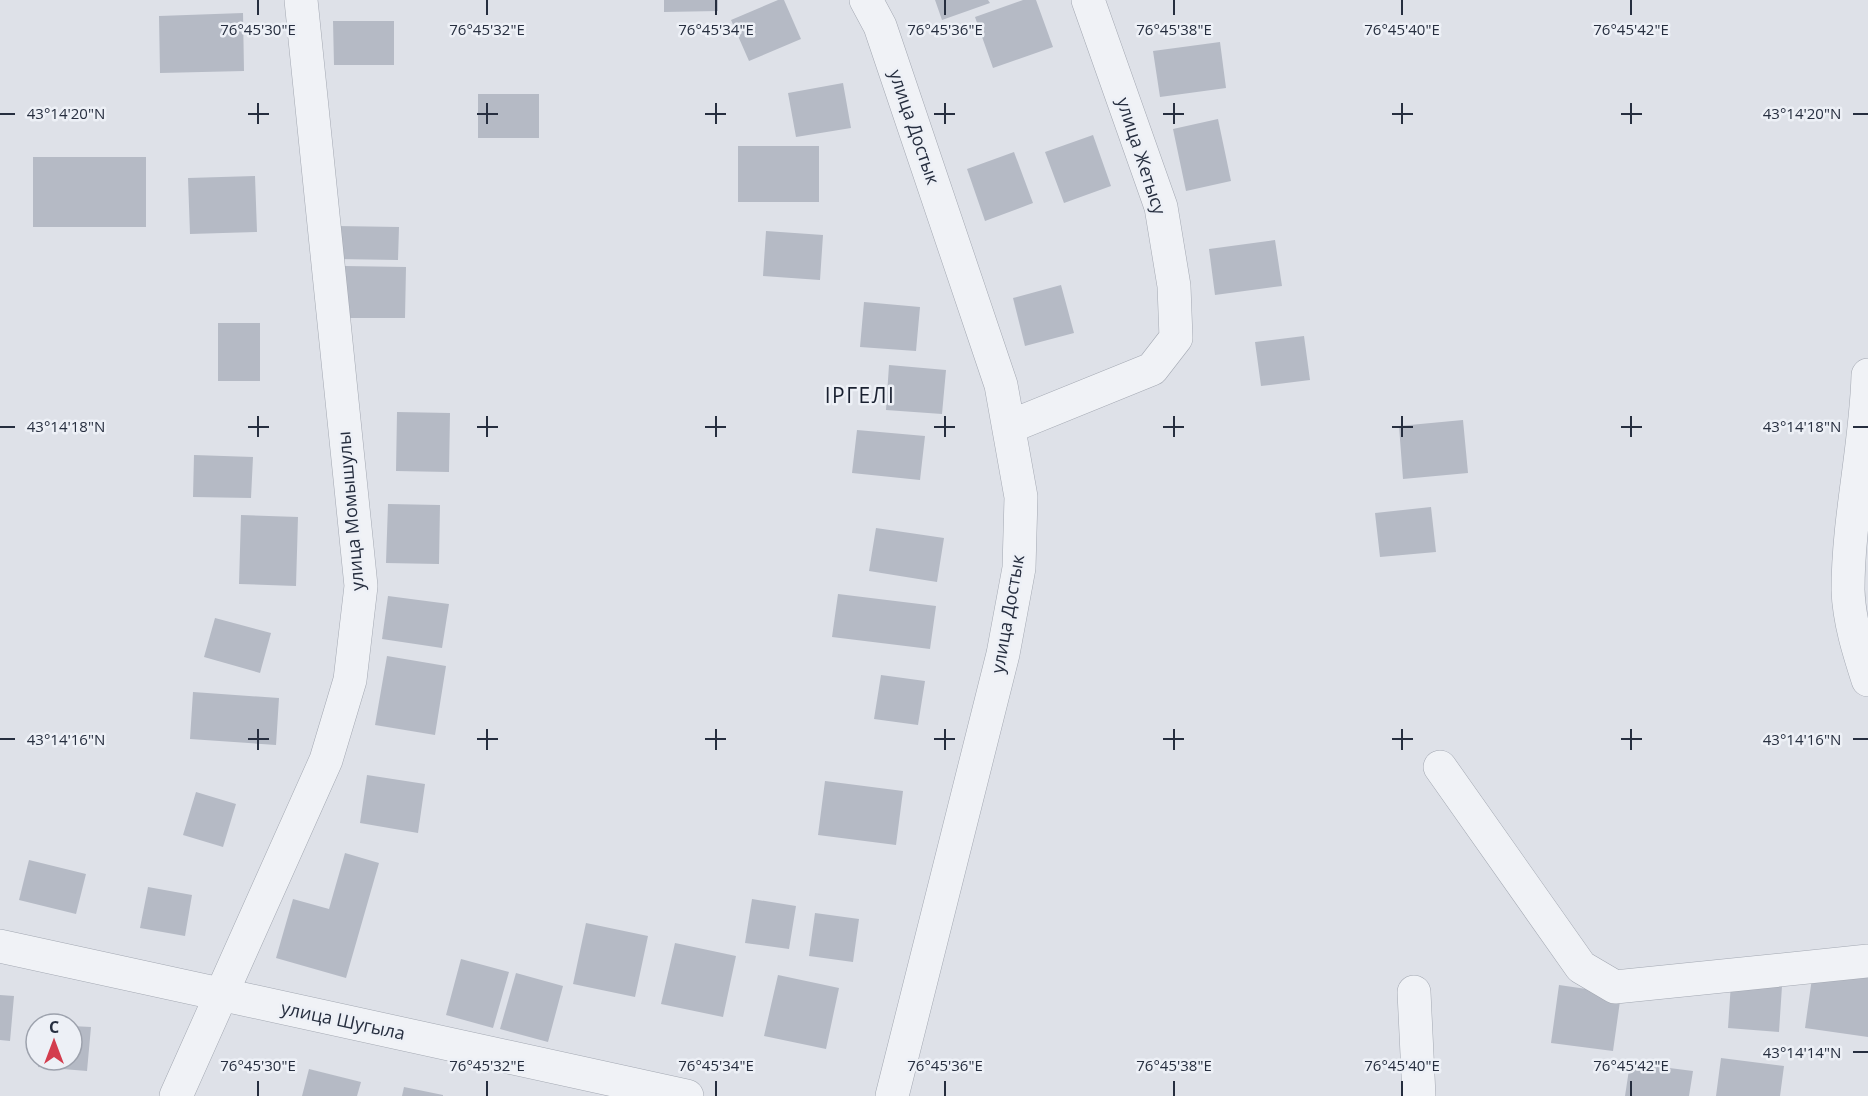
<svg xmlns="http://www.w3.org/2000/svg" width="1868" height="1096" font-family="'Open Sans',sans-serif">
  <style>
    .building { fill: #b5bac5 }
    .lines { fill: none; stroke-linecap: round; stroke-linejoin: round }
    .minor-casing { stroke: #a3a8b2; stroke-width: 34 }
    .minor { stroke: #f0f2f6; stroke-width: 33 }
    .ticks { fill: none; stroke: #262e3f; stroke-width: 2 }
    .labels { text-anchor: middle; stroke-width: 5; stroke-linejoin: round; paint-order: stroke }
    .street-label { font-size: 18px; fill: #262e3f; stroke: #edf0f6 }
    .quarter-label { font-size: 21px; letter-spacing: 1.5px; fill: #192030; stroke: #edf0f6 }
    .ticks-label { font-size: 15px; text-anchor: middle; fill: #262e3f; stroke: #edf0f6; stroke-width: 5; stroke-linejoin: round; paint-order: stroke }
  </style>
  <rect width="100%" height="100%" fill="#dee1e8"/>
  <path class="building" d="M664,0h54v11l-54,1z
    M778,0h6l17,39 -52,22 -18,-41z
    M935,0h53l2,3 -48,17z
    M1023,0h13l17,47 -60,21 -18,-51z
    M243,13l1,58 -84,2 -1,-57z
    M333,21h61v44h-60z
    M1220,42l6,46 -66,9 -7,-46z
    M843,83l8,45 -55,9 -8,-44z
    M478,94h61v44h-61z
    M1218,119l13,62 -45,10 -13,-62z
    M1093,135l18,51 -47,17 -19,-51z
    M738,146h81v56h-81z
    M1014,152l19,51 -48,18 -18,-52z
    M33,157h113v70h-113z
    M255,176l2,56 -67,2 -2,-56z
    M337,226l62,1 -1,33 -61,-1z
    M766,231l57,4 -3,45 -57,-4z
    M1275,240l7,46 -67,9 -6,-46z
    M345,266l61,1 -1,51h-61z
    M1061,285l13,48 -49,13 -12,-48z
    M864,302l56,5 -4,44 -56,-4z
    M218,323h42v58h-42z
    M1304,336l6,44 -49,6 -6,-44z
    M889,365l57,5 -4,44 -56,-4z
    M397,412l53,1 -1,59 -53,-1z
    M1463,420l5,53 -65,6 -4,-53z
    M857,430l68,6 -5,44 -68,-7z
    M194,455l59,2 -2,41 -58,-1z
    M388,504l52,1 -1,59 -53,-1z
    M1431,507l5,45 -56,5 -5,-44z
    M241,515l57,2 -2,69 -57,-2z
    M876,528l68,10 -7,44 -68,-11z
    M838,594l98,12 -6,43 -98,-12z
    M388,596l61,8 -7,44 -60,-9z
    M215,618l56,15 -11,40 -56,-16z
    M387,656l59,10 -11,69 -60,-10z
    M881,675l44,6 -7,44 -44,-6z
    M193,692l86,6 -3,47 -86,-6z
    M367,775l58,9 -7,49 -58,-10z
    M825,781l78,10 -7,54 -78,-10z
    M196,792l40,12 -13,43 -40,-12z
    M345,853l34,10 -33,115 -70,-20 17,-59 36,10z
    M29,860l57,14 -10,40 -57,-14z
    M148,887l44,8 -7,41 -45,-8z
    M752,899l44,7 -7,43 -44,-6z
    M815,913l44,6 -6,43 -44,-6z
    M586,923l62,13 -13,61 -62,-13z
    M675,943l61,13 -13,61 -62,-13z
    M461,959l48,13 -16,56 -47,-13z
    M1813,971l55,7v59l-63,-9z
    M516,973l47,13 -15,56 -48,-13z
    M778,975l61,13 -13,61 -62,-13z
    M1731,983l51,3 -3,46 -51,-4z
    M1559,985l62,9 -8,57 -62,-8z
    M0,995l14,1 -4,45 -10,-1z
    M72,1026l19,1 -4,44 -49,-4 1,-7h33z
    M1721,1058l63,8 -4,30h-64z
    M1630,1063l63,8 -4,25h-64z
    M309,1069l52,13 -4,14h-55z
    M404,1087l39,8v1h-41z"/>
  <g class="lines">
    <defs>
      <path id="minor" d="M866,0l14,26 121,359 20,112 -2,71 -16,86 -111,442
        M1868,375c-2,72 -20,143 -20,215 1,31 11,62 20,90
        M1009,427l143,-58 24,-31 -2,-52 -13,-79 -73,-207
        M1440,767l141,200 34,20 253,-26
        M0,946l687,150
        M1414,992l5,104
        M176,1096l150,-336 24,-80 11,-94 -60,-586"/>
    </defs>
    <use href="#minor" class="minor-casing"/>
    <use href="#minor" class="minor"/>
  </g>
  <path class="ticks" d="M258,0v15M487,0v15M716,0v15M945,0v15M1174,0v15M1402,0v15M1631,0v15M258,103v21M487,103v21M716,103v21M945,103v21M1174,103v21M1402,103v21M1631,103v21M0,114h15M248,114h21M477,114h21M705,114h21M934,114h21M1163,114h21M1392,114h21M1621,114h21M1853,114h15M258,416v21M487,416v21M716,416v21M945,416v21M1174,416v21M1402,416v21M1631,416v21M0,427h15M248,427h21M477,427h21M705,427h21M934,427h21M1163,427h21M1392,427h21M1621,427h21M1853,427h15M258,729v21M487,729v21M716,729v21M945,729v21M1174,729v21M1402,729v21M1631,729v21M0,739h15M248,739h21M477,739h21M705,739h21M934,739h21M1163,739h21M1392,739h21M1621,739h21M1853,739h15M1853,1052h15M258,1081v15M487,1081v15M716,1081v15M945,1081v15M1174,1081v15M1402,1081v15M1631,1081v15"/>
  <g class="labels">
    <g class="street-label">
      <text transform="translate(914 127) rotate(71)" y="6">улица Достык</text>
      <text transform="translate(1141 156) rotate(72)" y="6">улица Жетысу</text>
      <text transform="translate(351 511) rotate(-95)" y="6">улица Момышулы</text>
      <text transform="translate(1008 614) rotate(-80)" y="6">улица Достык</text>
      <text transform="translate(343 1021) rotate(12)" y="6">улица Шугыла</text>
    </g>
    <g class="quarter-label">
      <text x="860" y="403">ІРГЕЛІ</text>
    </g>
  </g>
  <g class="ticks-label">
    <text x="258" y="35">76°45'30"E</text>
    <text x="487" y="35">76°45'32"E</text>
    <text x="716" y="35">76°45'34"E</text>
    <text x="945" y="35">76°45'36"E</text>
    <text x="1174" y="35">76°45'38"E</text>
    <text x="1402" y="35">76°45'40"E</text>
    <text x="1631" y="35">76°45'42"E</text>
    <text x="66" y="119">43°14'20"N</text>
    <text x="1802" y="119">43°14'20"N</text>
    <text x="66" y="432">43°14'18"N</text>
    <text x="1802" y="432">43°14'18"N</text>
    <text x="66" y="745">43°14'16"N</text>
    <text x="1802" y="745">43°14'16"N</text>
    <text x="1802" y="1058">43°14'14"N</text>
    <text x="258" y="1071">76°45'30"E</text>
    <text x="487" y="1071">76°45'32"E</text>
    <text x="716" y="1071">76°45'34"E</text>
    <text x="945" y="1071">76°45'36"E</text>
    <text x="1174" y="1071">76°45'38"E</text>
    <text x="1402" y="1071">76°45'40"E</text>
    <text x="1631" y="1071">76°45'42"E</text>
  </g>
  <g transform="translate(54 1042)"><circle r="28" fill="#edf0f6" stroke="#9da2ad" stroke-width="1.5"/>
  <path d="M0-4.5L10 22L0 15L-10 22Z" fill="#d33c4d"/>
  <text y="-9" font-size="16" font-weight="bold" text-anchor="middle" fill="#262e3f">С</text>
  </g>
</svg>
